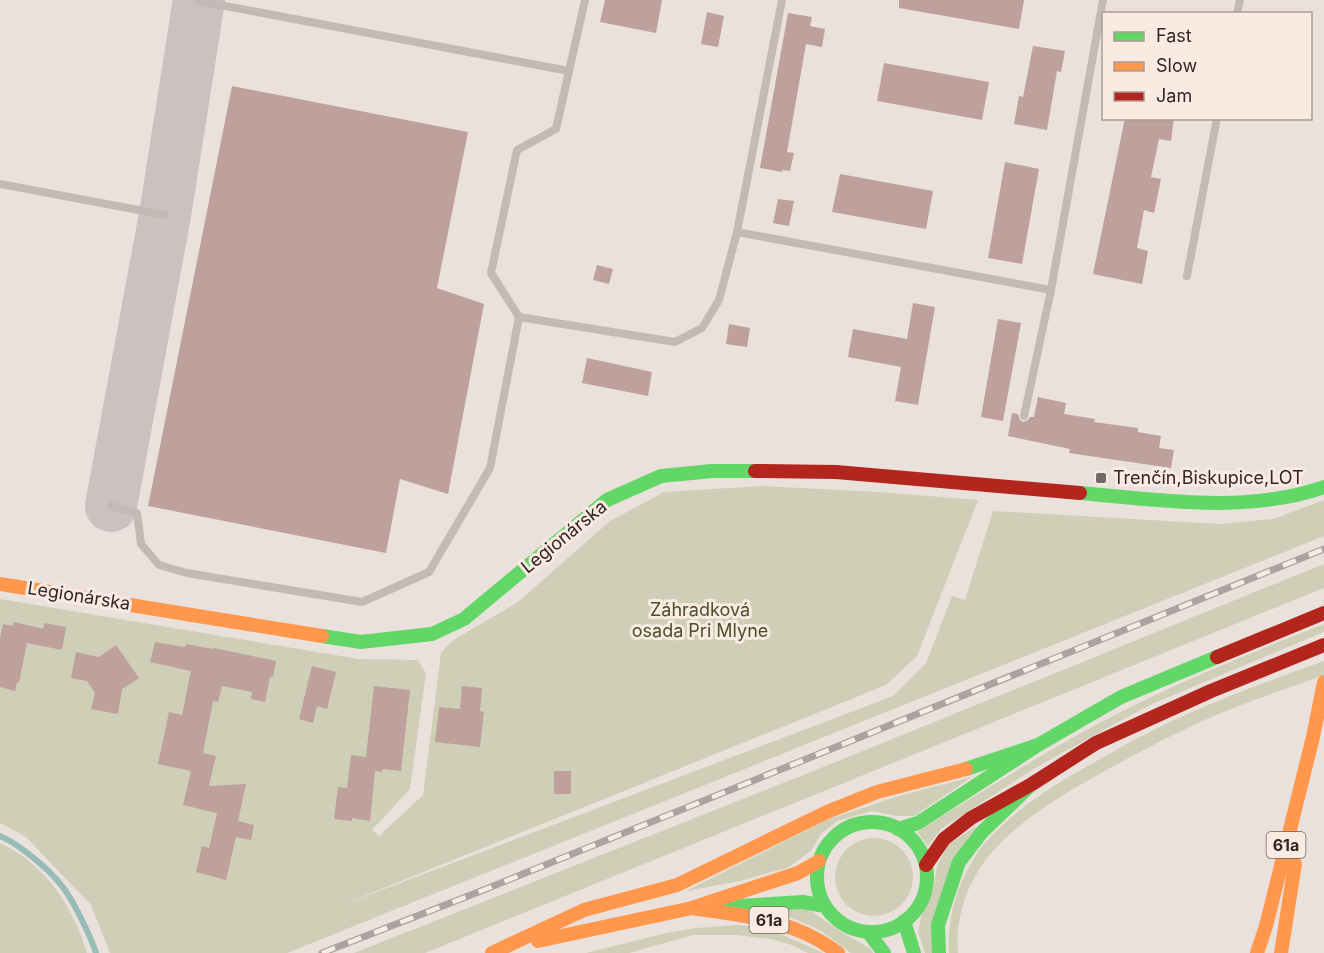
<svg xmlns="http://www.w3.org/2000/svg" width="1324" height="953" font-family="Inter,sans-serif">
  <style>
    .green { fill: #cfceb6 }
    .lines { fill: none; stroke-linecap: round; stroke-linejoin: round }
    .stream { stroke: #98bdb6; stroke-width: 6 }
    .taxiway { stroke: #cac2be; stroke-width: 52 }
    .building { fill: #bea19d }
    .lane { stroke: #c3bab6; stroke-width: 8 }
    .fast { stroke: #63d668; stroke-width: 14 }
    .slow { stroke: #ff974d; stroke-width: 14 }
    .jam { stroke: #b3261e; stroke-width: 14 }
    .rail-casing { stroke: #aaa3a0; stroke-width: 7 }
    .rail { stroke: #f9eae2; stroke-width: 4.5; stroke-dasharray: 14; stroke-linecap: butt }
    .poi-dot { fill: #736865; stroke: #f9eae2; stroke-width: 2 }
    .labels { text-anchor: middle; stroke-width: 6; stroke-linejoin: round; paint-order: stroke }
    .shield { fill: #f9eae2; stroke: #6e625e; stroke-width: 1.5 }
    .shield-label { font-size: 16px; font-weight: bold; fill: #332725 }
    .poi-label { font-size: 18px; fill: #332725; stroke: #f9eae2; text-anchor: start }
    .street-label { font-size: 18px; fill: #332725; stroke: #f9eae2 }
    .park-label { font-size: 18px; fill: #495129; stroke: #f9eae2 }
  </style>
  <rect width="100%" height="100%" fill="#eae1dc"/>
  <path class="green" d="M762,486l117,6 99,8 -61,156 -31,29 -549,222 556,-211 33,-33 26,-67 13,4 28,-89 227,13 53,-5 51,-19v36l-1037,417h-177l-19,-48 -65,-68 -26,-14v-224l359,60 59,1 8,13 -16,116 -38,41 7,6 44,-41 18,-142 11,-12 66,-39 92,-81 54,-29z
    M1324,564v24l-899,365h-71l457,-181z
    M1324,624v8l-170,71 -36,19 -83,46 -94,61 -13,17 -11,-14c58,-36 116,-73 177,-106 74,-40 152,-71 230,-102z
    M1324,661v14c-38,14 -78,27 -115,43 -36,16 -72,35 -106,54 -39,22 -81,46 -111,80 -24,28 -37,64 -34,101h-9c-3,-37 12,-81 36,-110 30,-34 71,-60 110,-81 31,-18 64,-36 97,-50 43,-19 88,-35 132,-51z
    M972,777l-58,39h-17l-25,-5 -35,10 -16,13 -10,17 -22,16 -49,14 -54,10 141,-71 75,-25z
    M976,826l-44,127h-7l-7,-21 4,-19 11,-21 4,-26 11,-21z
    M835 877a39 39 0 1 1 78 0a39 39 0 1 1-78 0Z
    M0,843c45,21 73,63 87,110h-87z
    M808,909l33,23 30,17 2,4h-22l-31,-23 -46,-20z
    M738,925l31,4 54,24h-15l-16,-8 -21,-6 -35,-4h-43l-64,18h-43l81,-20 30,-5z"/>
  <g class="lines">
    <path class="stream" d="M0,836c19,8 49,33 62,50 10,12 29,51 34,67"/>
    <path class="taxiway" d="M111,506l54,-291 34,-215"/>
  </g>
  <path class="building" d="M605,0h57l-6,33 -56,-11z
    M899,0h125l-5,29 -120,-21z
    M707,12l17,4 -6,31 -17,-3z
    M788,13l24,4 -2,9 15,3 -3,18 -16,-3 -19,108 7,1 -4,18 -7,-1 -1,2 -22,-4z
    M1033,46l32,5 -4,21 -4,-1 -10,59 -33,-6 5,-28 4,1z
    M884,63l105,19 -7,38 -105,-19z
    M232,86l236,46 -31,156 47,16 -36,190 -48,-15 -14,74 -238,-47z
    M1125,118h49l-3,23 -12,-2 -8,38 10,2 -7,34 -10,-3 -7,38 11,3 -6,33 -49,-10z
    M1005,162l34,7 -17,95 -34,-6z
    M840,174l93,17 -7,38 -94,-17z
    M778,199l16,2 -5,25 -16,-3z
    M597,265l16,4 -4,15 -16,-4z
    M913,303l22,4 -17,98 -23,-4 6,-34 -53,-10 5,-28 54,10z
    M998,319l23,4 -18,98 -22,-4z
    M729,324l21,4 -3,19 -21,-3z
    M587,358l65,14 -4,24 -66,-13z
    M1038,397l28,6 -2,11 31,5 -1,3 44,6v4l23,4 -2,12 15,2 -3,18 -102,-15 1,-4 -62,-13 4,-23 6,1 2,6 3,2 5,-2 2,-3h4z
    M14,622l29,7 1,-6 22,4 -4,23 -35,-7 -8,40 -2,-1 -2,9 -15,-4v-49l3,-14 10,2z
    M155,642l30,5 1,-3 27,5 1,-1 62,13 -3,16h-3l-5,25 -14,-3 1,-7 -30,-6 -4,16 -5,-1 -10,52 13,3 -7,30 37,-2 -8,37 16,4 -3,15 -15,-3 -10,43 -30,-8 6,-26 7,2 8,-35 -34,-8 8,-34 -33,-7 11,-52 13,3 9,-44 -41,-9z
    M116,645l23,33 -17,11 -4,25 -27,-5 4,-16 -8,-12 -16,-3 5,-26 23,5z
    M312,666l24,6 -9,37 -10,-3 -4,17 -14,-4z
    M374,686l36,4 -9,81 -18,-2 -1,3 -7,-1 -5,50 -18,-3v3l-18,-2 4,-32 9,1 4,-33 15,2z
    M462,686l20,2 -2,23 4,1 -4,35 -45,-5 4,-35 21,2z
    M554,771h17v23h-17z"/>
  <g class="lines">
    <path class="lane" d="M199,1l370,70
      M1237,14l3,-14
      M0,184l165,31
      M737,232l314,58
      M1187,276l30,-158
      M519,317l156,25 27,-14 17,-28 18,-68 45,-232
      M1024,416l27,-126 52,-290
      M111,506l26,7 4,31 18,21 28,8 175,29 67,-30 61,-104 29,-151 -28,-44 26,-123 39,-21 29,-129"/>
    <path class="fast" d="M1080,493c81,7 166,21 244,-6
      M322,636l39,6 71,-8 32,-15 143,-119 54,-24 51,-5h43
      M966,769l72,-24
      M817 877a55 55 0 1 1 110 0a55 55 0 1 1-110 0Z
      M898,829l20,-6 120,-78 83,-48 96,-40
      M723,907l80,-5 22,4
      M904,921l10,32
      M868,932l16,21
      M939,953l-1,-28 21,-63 23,-30 50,-48"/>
    <path class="slow" d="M0,584l322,52
      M692,908c53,8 102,11 146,45
      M538,941l154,-33 106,-35 21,-12
      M492,953l92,-43 93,-25 150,-73 50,-20 89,-23
      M1257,953l9,-27 47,-189 11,-55
      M1281,953l14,-89"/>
    <path class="jam" d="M755,471l81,1 244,21
      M1217,657l107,-44
      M926,865l18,-26 27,-21 61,-34 64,-41 115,-52 113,-46"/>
    <defs>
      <path id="rail" d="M322,953l159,-62 843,-342"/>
    </defs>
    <use href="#rail" class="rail-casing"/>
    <use href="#rail" class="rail"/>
  </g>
  <rect class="poi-dot" x="1095" y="472" width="12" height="12" rx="3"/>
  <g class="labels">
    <g class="shield">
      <rect x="1266.5" y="832" width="39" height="26" rx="4.5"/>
      <rect x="749.5" y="907" width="39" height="26" rx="4.5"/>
    </g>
    <g class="shield-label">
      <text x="1286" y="851">61a</text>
      <text x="769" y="926">61a</text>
    </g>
    <g class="poi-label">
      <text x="1113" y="484">Trenčín,Biskupice,LOT</text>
    </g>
    <g class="street-label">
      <text transform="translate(564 537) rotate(-39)" y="6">Legionárska</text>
      <text transform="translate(79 596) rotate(9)" y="6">Legionárska</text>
    </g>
    <g class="park-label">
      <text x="700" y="616">Záhradková<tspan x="700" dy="21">osada Pri Mlyne</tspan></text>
    </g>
  </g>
  <rect x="1102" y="12" width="210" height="108" fill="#f9eae2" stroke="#aa9c96" stroke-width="1.5"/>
  <rect x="1114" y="32" width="30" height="9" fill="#63d668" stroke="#aa9c96" stroke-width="1.5"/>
  <text x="1156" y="42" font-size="18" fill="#332725">Fast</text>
  <rect x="1114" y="62" width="30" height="9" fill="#ff974d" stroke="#aa9c96" stroke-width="1.5"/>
  <text x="1156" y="72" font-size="18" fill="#332725">Slow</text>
  <rect x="1114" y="92" width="30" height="9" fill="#b3261e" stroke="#aa9c96" stroke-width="1.5"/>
  <text x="1156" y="102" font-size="18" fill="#332725">Jam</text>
</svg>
